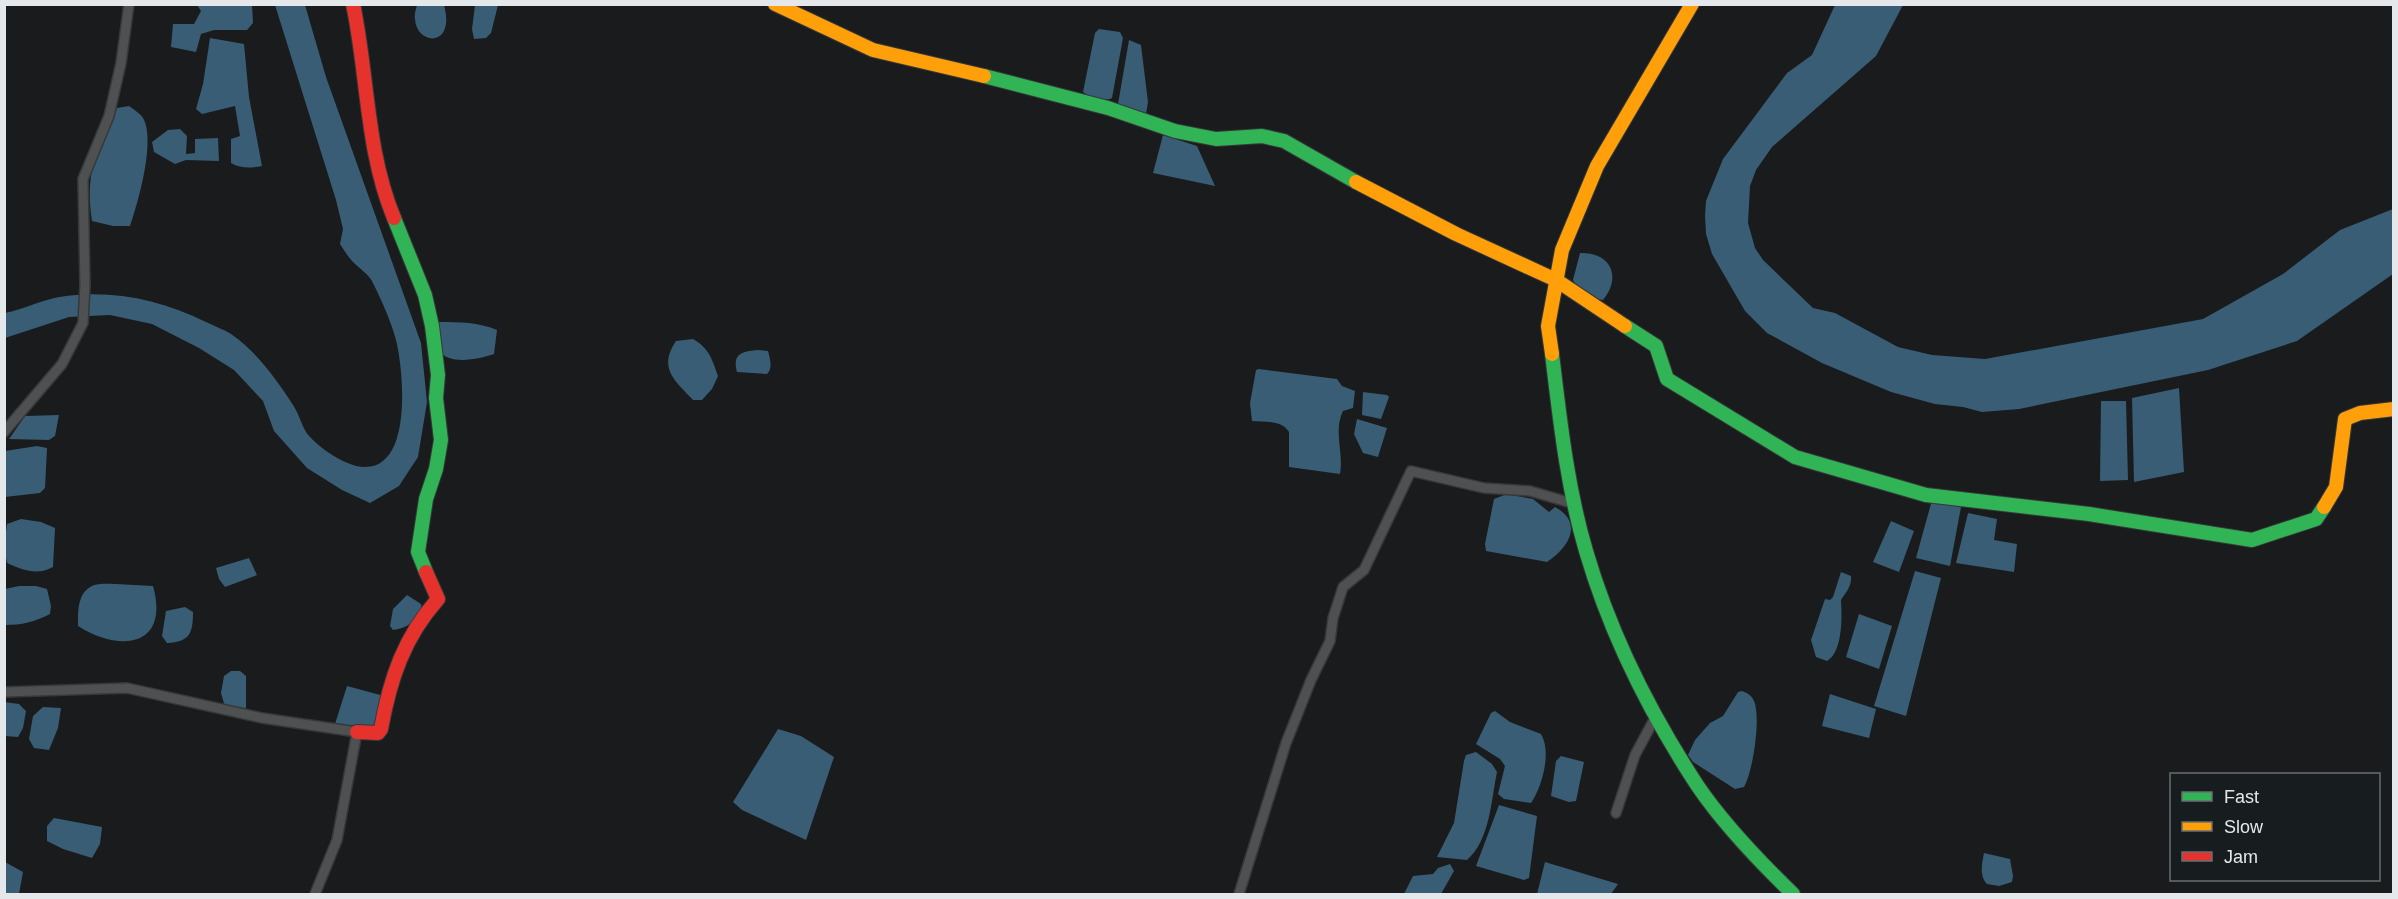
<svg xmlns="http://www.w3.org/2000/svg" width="2398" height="899" font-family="Helvetica,sans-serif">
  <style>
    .water { fill: #385d75 }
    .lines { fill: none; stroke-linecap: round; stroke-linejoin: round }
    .street-casing { stroke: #363839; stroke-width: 12 }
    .fast-casing { stroke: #363839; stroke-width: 16 }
    .slow-casing { stroke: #363839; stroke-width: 16 }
    .jam-casing { stroke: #363839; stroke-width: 16 }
    .street { stroke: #4f5051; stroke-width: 9 }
    .fast { stroke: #30b455; stroke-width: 14 }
    .slow { stroke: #ff9f0a; stroke-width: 14 }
    .jam { stroke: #e5322d; stroke-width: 14 }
  </style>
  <rect width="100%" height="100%" fill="#191b1d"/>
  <path class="water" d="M197,5h55l1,18 -6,7h-33l-13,4 -5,18 -25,-5 2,-23h21l7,-13z
    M275,5h30l21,72 95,266 6,59 -9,55 -19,29 -29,17 -28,-13 -35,-22 -33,-37 -11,-30 -29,-31 -35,-22 -47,-24 -42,-9 -41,2 -64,21v-25c20,-4 40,-15 61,-17 48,-6 96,4 140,26 8,4 17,7 25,12 25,17 46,46 62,71 7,10 9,24 17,32 11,12 31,25 46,29 58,13 48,-94 40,-126 -5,-19 -15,-41 -24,-59 -4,-7 -13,-13 -19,-19 -5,-5 -9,-12 -13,-18l3,-15 -7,-29z
    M417,5h27c12,44 -28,40 -29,14 -1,-5 1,-10 2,-14z
    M475,5h23l-7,28 -5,5 -12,1 -2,-10z
    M1835,5h68l-27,51 -104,91 -16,23 -6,16 -2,37 7,25 8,12 50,48 22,5 63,34 34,8 53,4 218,-40 80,-45 57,-44 53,-21v65l-96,67 -89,29 -189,39 -37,3 -19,-5 -28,-3 -44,-12 -69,-29 -55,-30 -22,-22 -33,-57 -6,-20 -1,-18 1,-15 17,-42 64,-86 25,-18z
    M1099,29l21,3 3,6 -11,60c-7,4 -22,0 -29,-6l12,-59z
    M210,38l34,6 5,53 13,69c-10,2 -21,3 -31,-3v-24l9,-3 -5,-30 -33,8 -6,-5 7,-25z
    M1129,40l12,5 7,57 -2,12 -28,-10z
    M129,106c4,3 12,8 14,12 13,22 -5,85 -13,108h-17l-21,-5c-4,-25 -3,-51 7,-74 6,-13 13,-25 18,-39z
    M180,129l7,7 -1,18 9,-1v-14l23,-1 1,23 -33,-1 -11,4 -21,-12 -2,-10 16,-12z
    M1163,135l34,11 18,40 -62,-13z
    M1580,253c31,-1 42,24 23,47 -11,-1 -25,-10 -30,-20z
    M439,322c21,0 39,0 58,8l-3,24c-14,5 -46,12 -55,-4 -2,-6 -3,-14 -4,-19z
    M693,339c16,9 19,20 25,37l-6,13 -10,11h-9c-19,-20 -35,-32 -17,-59z
    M758,350l10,1c2,8 5,17 -1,23l-30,-2c-5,-18 5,-21 21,-22z
    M1259,369l78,10 5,7 13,5 -2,17 -10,3c-10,20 1,42 -3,63l-51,-7v-35c-7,-12 -25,-10 -37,-11l-2,-18 6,-33z
    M2179,388l5,84 -50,10 -2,-84z
    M1363,392l24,3 2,2 -8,22 -19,-4z
    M2101,401h25l2,79 -28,1z
    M59,415l-4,21 -6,4 -40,-1 16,-23z
    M1357,419l30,9 -9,29 -15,-4 -9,-19z
    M37,446l10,2 -2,40 -5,5 -35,4v-46z
    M1507,494l26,5 16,13 6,-5c29,16 14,40 -8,55l-61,-11 -1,-7 9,-45z
    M1932,500l29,7 -11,59 -34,-8z
    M1968,513l29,6 -3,21 23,4 -3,28 -58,-9z
    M21,519l20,3 14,6 -2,39c-16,9 -30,3 -46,-4l-3,-15 3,-24z
    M1891,521l23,10 -15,41 -26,-10z
    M249,558l8,17 -32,12 -6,-8 -3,-11z
    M1915,571l26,7 -35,138 -32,-10z
    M1841,572l10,4c1,10 -5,16 -10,24 1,16 2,52 -14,61l-11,-4 -5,-17 14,-41 5,1 3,-3z
    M116,584l37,2c17,61 -33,67 -75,40 0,-13 -1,-33 14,-40 6,-3 18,-2 24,-2z
    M19,586h17l11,3 4,17 -1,8c-15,8 -29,11 -45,11v-36z
    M407,595l14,9 1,6c-8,12 -14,18 -29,20l-3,-4 3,-17z
    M185,607l8,5c0,21 -3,30 -26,31l-5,-7 4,-25z
    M1859,614l33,12 -13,43 -33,-12z
    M231,671h9l6,5v32l-21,-1 -4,-14 3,-17z
    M347,686l37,10 -6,35 -43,-7z
    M1742,691c5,2 8,3 11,8 9,14 0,73 -9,88l-9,2 -42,-27 -5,-7 7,-15 15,-17 13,-7 15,-24z
    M1830,694l46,15 -7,29 -47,-12z
    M4,702l15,2 7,7 -3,17 -5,9 -13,-1z
    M43,707l18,1 -3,20 -9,22 -15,-2 -5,-9 4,-23z
    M1495,711l15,11 31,12c11,18 1,53 -10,69l-27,-4 -6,-5 7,-28 -5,-7 -24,-15 15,-31z
    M778,729l23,7 33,21 -28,83 -64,-30 -9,-8z
    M1476,752l16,12 5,8c-6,29 -7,68 -30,88l-30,-3 17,-34 10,-62 2,-6z
    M1561,756l23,6 -8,39 -7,1 -18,-6 5,-35z
    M1499,805l38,11 -8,62 -5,2 -48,-14z
    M54,818l48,9 -2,17 -8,14 -29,-9 -16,-8v-15z
    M1984,853l26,6 3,17 -1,6 -13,4 -12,-2c-8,-8 -5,-21 -3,-31z
    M5,862l18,10 -4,22h-14z
    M1545,862l73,22 -7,10h-74z
    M1450,864l4,7 -13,23h-37l9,-18 20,-2 5,-6z"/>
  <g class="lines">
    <defs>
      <path id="street" d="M4,432l58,-68 21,-41 2,-38 -2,-106 26,-63 12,-53 8,-59
        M4,692l123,-4 135,30 95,14 -20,108 -22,54
        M1616,813l19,-58 21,-39
        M1239,894l47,-151 25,-63 19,-39 3,-23 10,-31 21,-17 47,-99 73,17 46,3 45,13"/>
      <path id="fast" d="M984,76l124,32 67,23 41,8 46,-3 22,5 72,41
        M394,218l31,77 7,31 6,49 -2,23 5,42 -5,29 -10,30 -8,53 8,20
        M1625,326l31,20 11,33 128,78 131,38 163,19 163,26 64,-21 8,-12
        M1552,354c8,66 15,133 34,197 24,82 64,162 111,234 27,40 62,76 96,109"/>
      <path id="slow" d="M775,4l98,46 111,26
        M1356,182l100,52 100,46 69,46
        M1552,354l-4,-28 14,-76 35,-84 95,-162
        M2324,507l12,-20 9,-68 15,-6 34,-4"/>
      <path id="jam" d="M353,4c15,71 13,147 41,214
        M357,732l21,1 3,-4c9,-50 23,-92 57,-130l-12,-27"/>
    </defs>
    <use href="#street" class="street-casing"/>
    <use href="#fast" class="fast-casing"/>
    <use href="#slow" class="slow-casing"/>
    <use href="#jam" class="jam-casing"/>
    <use href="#street" class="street"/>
    <use href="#fast" class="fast"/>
    <use href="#slow" class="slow"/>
    <use href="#jam" class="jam"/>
  </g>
  <rect width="2398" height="899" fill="none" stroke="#e5e8eb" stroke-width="12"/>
  <rect x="2170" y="773" width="210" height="108" fill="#171c1f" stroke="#696e71" stroke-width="1.5"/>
  <rect x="2182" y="792" width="30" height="9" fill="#30b455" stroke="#696e71" stroke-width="1.5"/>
  <text x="2224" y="803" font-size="18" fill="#e5e8eb">Fast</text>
  <rect x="2182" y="822" width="30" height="9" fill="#ff9f0a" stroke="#696e71" stroke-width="1.5"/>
  <text x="2224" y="833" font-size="18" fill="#e5e8eb">Slow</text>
  <rect x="2182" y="852" width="30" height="9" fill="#e5322d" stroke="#696e71" stroke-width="1.5"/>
  <text x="2224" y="863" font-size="18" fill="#e5e8eb">Jam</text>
</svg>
